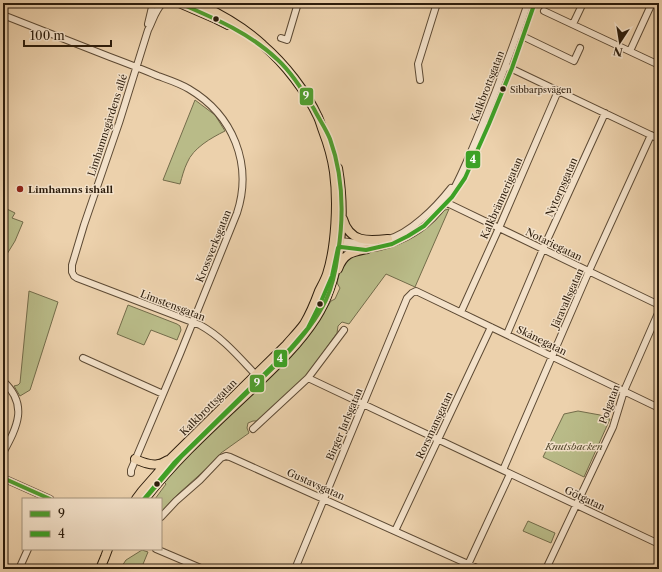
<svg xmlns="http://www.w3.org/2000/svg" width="662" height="572" font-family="'Libre Caslon Text',serif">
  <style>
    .green { fill: #b9bb88; stroke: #736c4a }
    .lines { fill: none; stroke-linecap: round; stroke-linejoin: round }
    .minor-casing { stroke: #5d4a34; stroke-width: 8 }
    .major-casing { stroke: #2d1d0c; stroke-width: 10 }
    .minor { stroke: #f3e1c9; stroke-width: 6 }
    .major { stroke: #ecd1ac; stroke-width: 8 }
    .bus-1-casing { stroke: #f3e1c9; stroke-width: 7 }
    .bus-2-casing { stroke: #f3e1c9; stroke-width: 7 }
    .bus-1 { stroke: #509e2f; stroke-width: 4 }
    .bus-2 { stroke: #3da126; stroke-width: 4 }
    .bus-dot { fill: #2d1d0c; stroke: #f3e1c9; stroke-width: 1.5 }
    .poi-dot { fill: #8f2418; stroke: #f3e1c9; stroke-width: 1.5 }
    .labels { text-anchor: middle; stroke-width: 3; stroke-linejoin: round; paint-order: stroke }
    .bus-label { font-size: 9px; fill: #2d1d0c; stroke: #f3e1c9; text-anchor: start }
    .street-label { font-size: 10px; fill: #2d1d0c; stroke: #f3e1c9 }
    .poi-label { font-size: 10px; font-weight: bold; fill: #2d1d0c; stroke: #f3e1c9; text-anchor: start }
    .park-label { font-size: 10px; font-style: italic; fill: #574c31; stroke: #f3e1c9 }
    .line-badge { stroke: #f3e1c9; stroke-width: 1.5 }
    .badge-label { font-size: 11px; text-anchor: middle; font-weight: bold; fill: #fff }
  </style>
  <rect width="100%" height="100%" fill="#ecd1ac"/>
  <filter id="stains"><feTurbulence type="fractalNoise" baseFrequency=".005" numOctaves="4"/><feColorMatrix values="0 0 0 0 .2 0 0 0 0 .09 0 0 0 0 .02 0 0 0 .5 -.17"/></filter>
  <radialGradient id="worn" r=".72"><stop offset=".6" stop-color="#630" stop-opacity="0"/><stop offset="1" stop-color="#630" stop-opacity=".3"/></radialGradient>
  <path class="green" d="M195,100l20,15 10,16c-14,7 -32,17 -38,32 -3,6 -5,14 -7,21l-17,-4z
    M3,207l12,6 -3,5 11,4 -8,19 -8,13 -4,11z
    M449,209l-34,78 -29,-13 -37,50 -7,-2 -4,4 -1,7 -33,46 -46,42h-5l-5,2 -1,5 2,5 -28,20 -4,6 -40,36 -16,18v-14h-6l11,-15 -3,-3 13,-15 116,-112 20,-23 19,-30 4,-2 5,-11 -3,-5 4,-17 7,-8 18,-6 12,-1 15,-4 17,-8 22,-16 13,-13z
    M29,291l29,11 -27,85 -1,3 -10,6 -6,-10 4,-1 2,-2z
    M128,305l49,19 3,2 1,4 -4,10 -26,-10 -7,15 -27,-11z
    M578,411l22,4 10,4 -26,58 -41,-20 21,-43z
    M528,521l27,12 -4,10 -28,-12z
    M142,550l6,2 -7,17h-21l6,-9z"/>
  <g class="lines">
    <defs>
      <path id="minor" d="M163,3c-8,7 -10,18 -15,27l-29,93 -35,102 -12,40v7l2,4 3,2 123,47c22,12 38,31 55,49
        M544,11l115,54
        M3,15c36,14 72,28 107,42 16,6 32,12 48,19 11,4 21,7 31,13 44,26 64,75 48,124l-57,141 -49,116v3
        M148,24l5,-21
        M573,24l10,-21
        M518,34l56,27 6,-13
        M281,38l6,2 11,-37
        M630,51l22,-48
        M506,66l153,73
        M420,80l-2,-16 19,-61
        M441,200l218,105
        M386,240c24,-6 50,-33 65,-52
        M336,243l4,-2 26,3 9,-1
        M336,246l3,2c9,0 18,2 27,1 21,-2 43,-11 59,-24 26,-21 38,-55 51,-85 19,-45 36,-90 52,-137
        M461,312l38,-84 59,-137
        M507,334l36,-85 62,-136
        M83,358l80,36
        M308,378l351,166
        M3,381c26,24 14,46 0,72
        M253,429l55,-51 36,-48
        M503,470l86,-199 62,-136
        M3,478l47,21
        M161,517l15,-16 24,-21 21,-22 5,-2 4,1 249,112
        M395,531l96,-204
        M156,549l47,20
        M19,569l9,-20
        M295,569l112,-271 5,-5 4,-2 243,117
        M466,569l44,-95
        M546,569l67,-142 11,-36 35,-80"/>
      <path id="major" d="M179,3l37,16 12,6
        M343,219c7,24 25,22 45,20
        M338,269c6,-16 14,-17 29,-20
        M135,459c7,3 16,7 23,5 4,0 7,-3 10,-4
        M136,499l6,-8 28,-32 116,-114c6,-7 13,-14 18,-21 6,-10 11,-22 15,-33 3,-6 6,-11 8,-17 9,-28 11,-73 7,-102 -2,-14 -6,-28 -11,-41 -2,-5 -3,-10 -5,-14 -12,-26 -33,-53 -55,-72 -19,-18 -42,-31 -66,-42
        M145,499c31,-40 69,-74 106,-109 23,-22 47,-44 65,-72 26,-41 30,-103 22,-150
        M100,569l5,-12 3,-8"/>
    </defs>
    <use href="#minor" class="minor-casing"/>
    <use href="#major" class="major-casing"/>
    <use href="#minor" class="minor"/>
    <use href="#major" class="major"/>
    <defs>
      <path id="bus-1" d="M3,478l47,21
        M145,499l37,-43 103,-100c16,-17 31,-35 41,-56 7,-15 10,-31 12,-47 6,-38 5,-78 -8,-114 -4,-10 -11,-20 -16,-30 -10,-17 -21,-35 -36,-49 -28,-27 -64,-42 -99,-57"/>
      <path id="bus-2" d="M144,499l30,-36 116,-114 18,-21 12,-24 12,-28 6,-28 3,-1 25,3 26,-6 16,-8 16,-10 28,-29 13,-19 24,-54 23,-56 22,-63"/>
    </defs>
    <use href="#bus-1" class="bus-1-casing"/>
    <use href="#bus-2" class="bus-2-casing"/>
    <use href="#bus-1" class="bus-1"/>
    <use href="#bus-2" class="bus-2"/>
  </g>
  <g class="bus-dot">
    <circle cx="216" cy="19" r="3.5"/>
    <circle cx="503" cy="89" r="3.5"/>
    <circle cx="320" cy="304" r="3.5"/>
    <circle cx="157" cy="484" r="3.5"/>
  </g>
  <circle class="poi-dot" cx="20" cy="189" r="4"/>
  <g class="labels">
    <g class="bus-label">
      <text x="510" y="93">Sibbarpsvägen</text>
    </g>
    <g class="street-label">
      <text transform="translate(487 86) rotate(-69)" y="4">Kalkbrottsgatan</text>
      <text transform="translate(107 125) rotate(-72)" y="4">Limhamnsgårdens allé</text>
      <text transform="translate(561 187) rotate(-66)" y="4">Nytorpsgatan</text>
      <text transform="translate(501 198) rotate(-66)" y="4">Kalkbrännerigatan</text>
      <text transform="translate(554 244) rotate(26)" y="4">Notariegatan</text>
      <text transform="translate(213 246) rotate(-68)" y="4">Krossverksgatan</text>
      <text transform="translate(567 298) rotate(-66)" y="4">Järavallsgatan</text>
      <text transform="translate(173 305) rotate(21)" y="4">Limstensgatan</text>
      <text transform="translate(542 340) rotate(26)" y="4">Skånegatan</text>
      <text transform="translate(609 404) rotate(-70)" y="4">Polgatan</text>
      <text transform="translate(208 407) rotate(-45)" y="4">Kalkbrottsgatan</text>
      <text transform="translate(344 424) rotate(-67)" y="4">Birger Jarlsgatan</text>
      <text transform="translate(434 425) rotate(-65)" y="4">Rorsmansgatan</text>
      <text transform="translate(316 484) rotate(24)" y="4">Gustavsgatan</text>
      <text transform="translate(585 498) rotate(25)" y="4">Götgatan</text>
    </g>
    <g class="poi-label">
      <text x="28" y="193">Limhamns ishall</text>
    </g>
    <g class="park-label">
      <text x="574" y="450">Knutsbacken</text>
    </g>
  </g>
  <g class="line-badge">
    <rect x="299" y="87" width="15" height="19" rx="4" fill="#509e2f"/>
    <rect x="465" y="150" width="16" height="19" rx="4" fill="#3da126"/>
    <rect x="273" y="349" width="15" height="19" rx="4" fill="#3da126"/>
    <rect x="249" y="374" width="16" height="19" rx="4" fill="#509e2f"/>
  </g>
  <g class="badge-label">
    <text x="306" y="100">9</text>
    <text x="473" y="163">4</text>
    <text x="280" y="362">4</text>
    <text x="257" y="387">9</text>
  </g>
  <rect width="662" height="572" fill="none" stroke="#ecd1ac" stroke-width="16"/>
  <rect x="4" y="4" width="654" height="564" fill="none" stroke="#2d1d0c" stroke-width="2"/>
  <rect x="8" y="8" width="646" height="556" fill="none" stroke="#2d1d0c"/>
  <rect x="22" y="498" width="140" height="52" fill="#f3e1c9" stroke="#a4937d"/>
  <rect x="30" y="511" width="20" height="6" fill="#509e2f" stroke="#a4937d"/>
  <text x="58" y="518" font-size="12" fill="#2d1d0c">9</text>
  <rect x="30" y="531" width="20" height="6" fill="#3da126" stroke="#a4937d"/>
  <text x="58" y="538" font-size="12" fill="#2d1d0c">4</text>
  <g transform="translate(620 42) rotate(192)" stroke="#f3e1c9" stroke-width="3" paint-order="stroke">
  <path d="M0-3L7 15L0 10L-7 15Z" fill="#2d1d0c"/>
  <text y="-6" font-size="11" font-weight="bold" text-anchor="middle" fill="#2d1d0c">N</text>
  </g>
  <path d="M24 40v6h87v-6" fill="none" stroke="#2d1d0c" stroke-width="2"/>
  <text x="30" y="40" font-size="12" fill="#2d1d0c" stroke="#f3e1c9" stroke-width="3" paint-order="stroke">100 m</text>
  <rect width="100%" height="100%" filter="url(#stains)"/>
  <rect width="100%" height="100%" fill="url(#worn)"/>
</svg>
